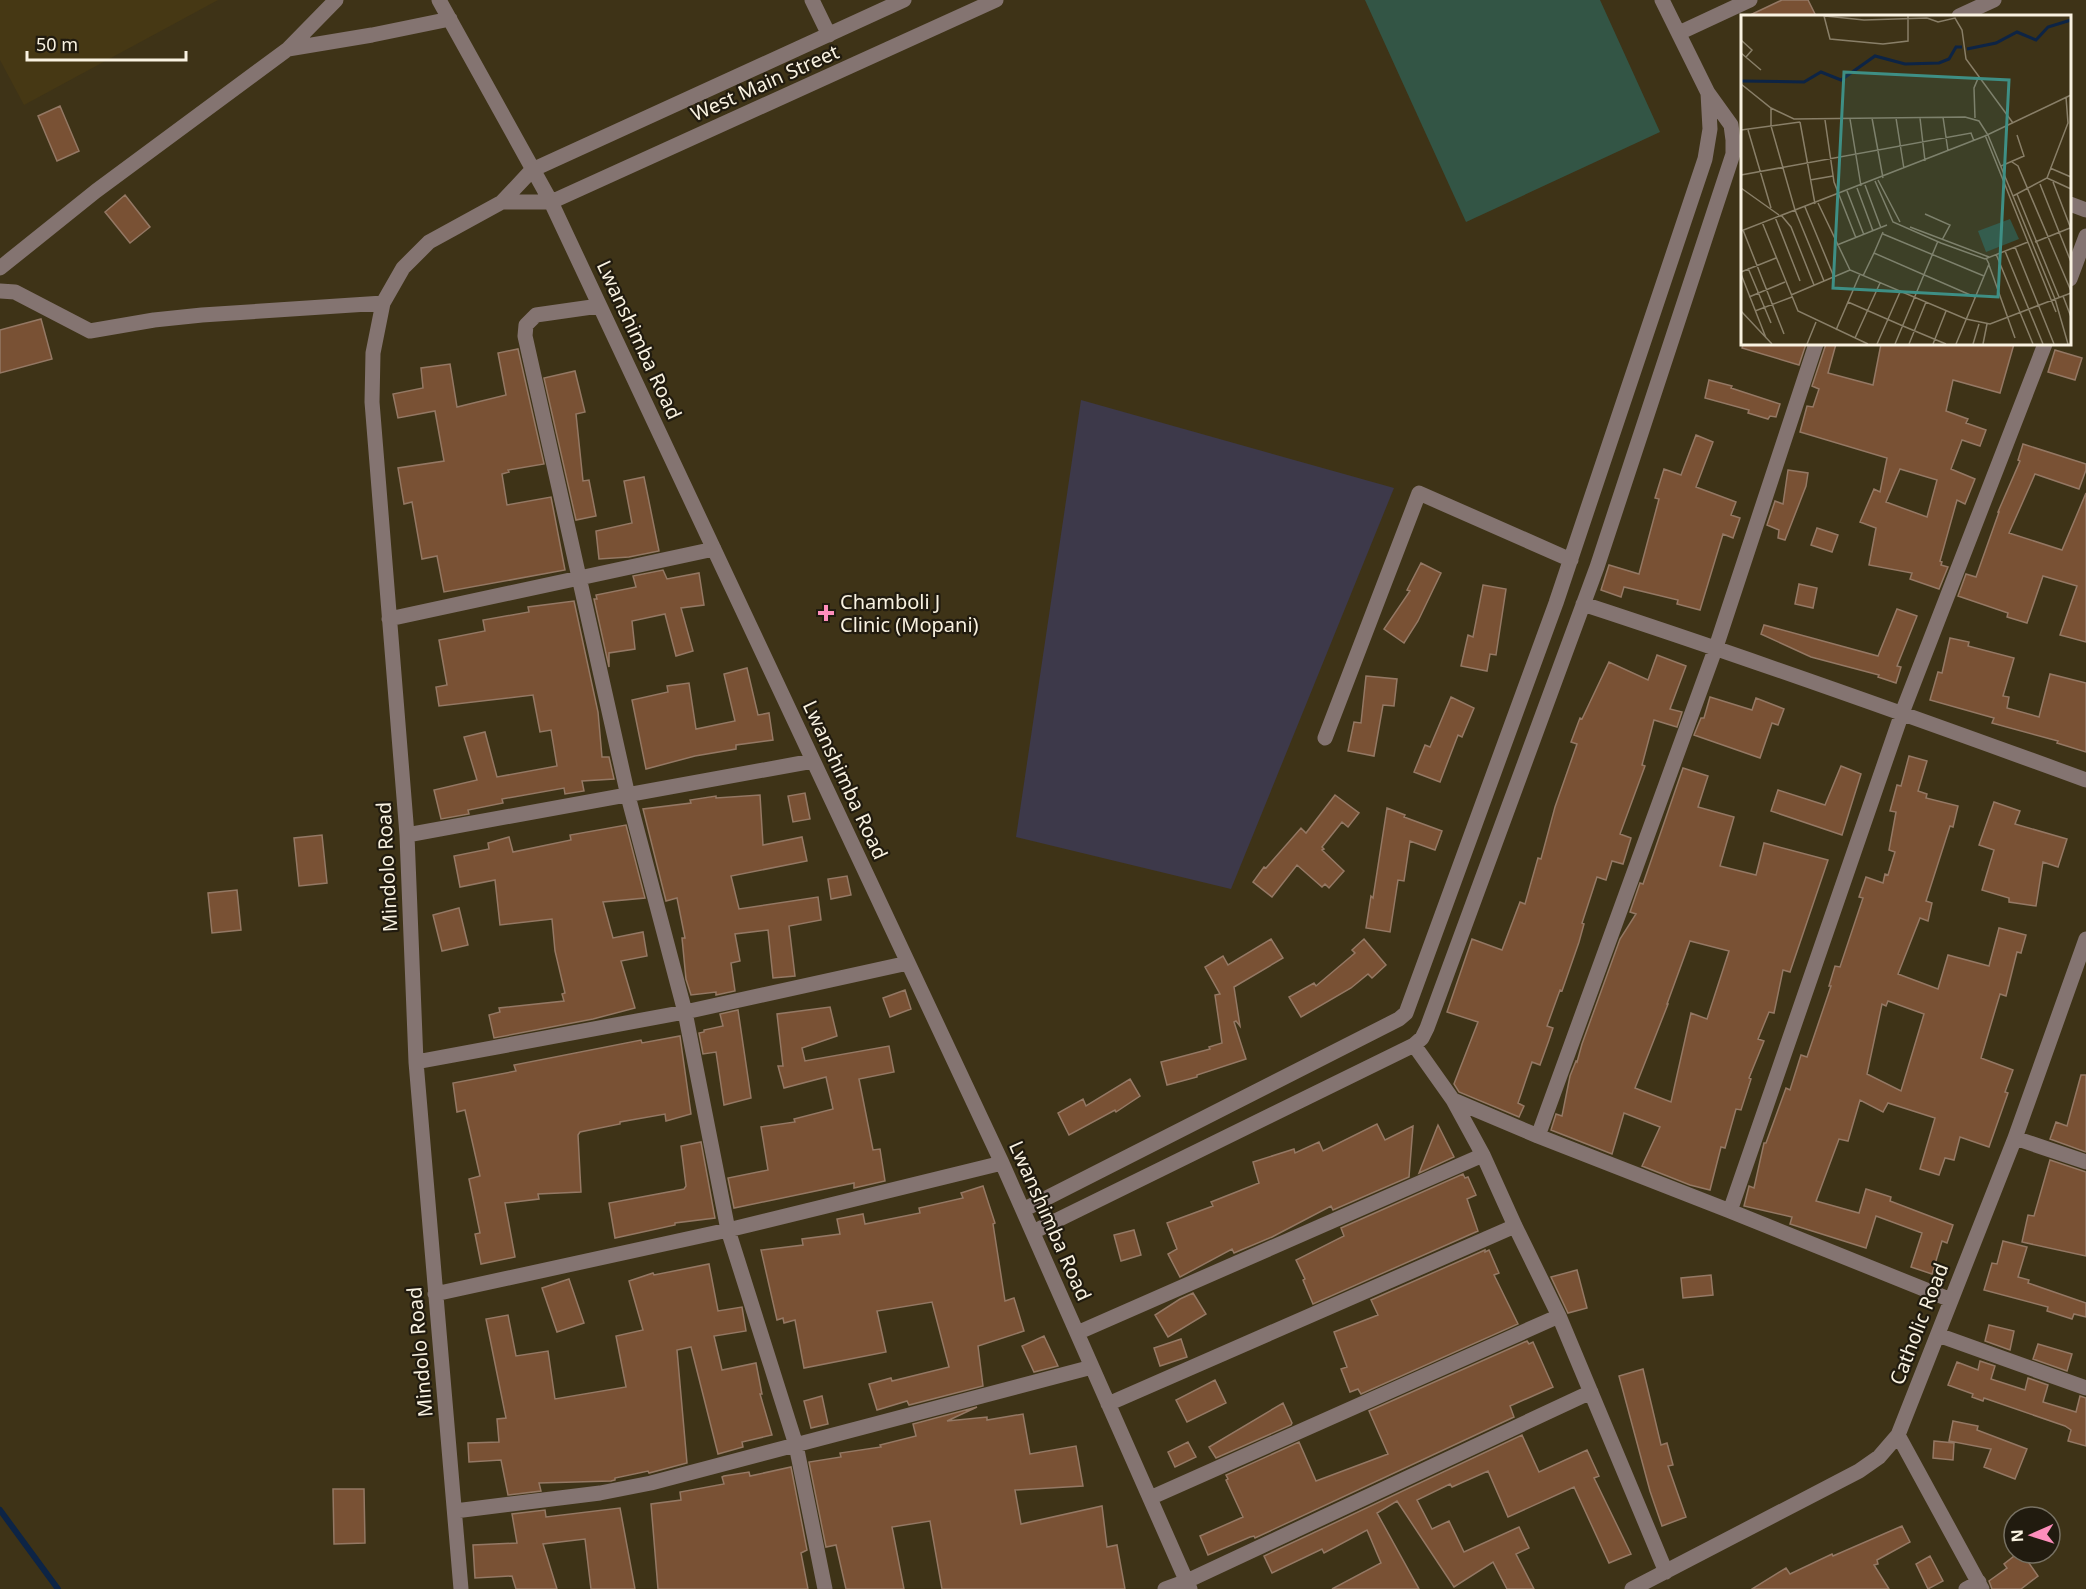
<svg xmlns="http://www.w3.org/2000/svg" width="2086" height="1589" font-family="'Noto Sans',sans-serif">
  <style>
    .built { fill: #463814 }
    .education { fill: #3d394a }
    .green { fill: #335545 }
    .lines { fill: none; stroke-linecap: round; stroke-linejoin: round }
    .stream { stroke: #0d2445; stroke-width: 6 }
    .building { fill: #795134; stroke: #947864; stroke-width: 1.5; fill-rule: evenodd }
    .minor { stroke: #847471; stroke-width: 15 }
    .poi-dot { fill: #fe8ebc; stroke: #211b0f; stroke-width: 2 }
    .labels { text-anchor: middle; stroke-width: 4.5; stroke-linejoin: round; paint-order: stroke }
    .street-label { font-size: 20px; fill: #f9f2e1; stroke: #211b0f }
    .poi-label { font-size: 20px; fill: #f9f2e1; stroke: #211b0f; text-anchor: start }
    .inset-river { fill: none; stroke: #0d2445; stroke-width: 3 }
    .inset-road { fill: none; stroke: #897f68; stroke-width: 1.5 }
    .view { fill: #3e8f85; fill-opacity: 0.15; stroke: #3e8f85; stroke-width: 3 }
    .inset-edge { fill: none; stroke: #f9f2e1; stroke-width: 3 }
  </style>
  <rect width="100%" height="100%" fill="#3e3317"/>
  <path class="built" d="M0,0h218l-194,105 -24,-45z"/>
  <path class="education" d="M1081,400l313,88 -163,401 -215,-52z"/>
  <path class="green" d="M1365,0h235l60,132 -194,90z"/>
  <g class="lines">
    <path class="stream" d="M0,1510l58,79"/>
  </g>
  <path class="building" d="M1782,0h26l8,16h-68z
    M60,106l19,45 -22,10 -19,-45z
    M125,195l25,32 -20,16 -25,-31z
    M41,319l11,40 -52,14v-43z
    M1743,344h63l-7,21 -57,-17z
    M1826,344h10l-8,29 45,12 8,-41h133l-14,49 -47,-13 -7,31 22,8 -2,4 20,7 -6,16 -18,-6 -11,29 24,10 -10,25 -8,-4 -17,61 2,1 -1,3 7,2 -9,22 -29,-10 2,-6 -43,-8 7,-37 -16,-6 14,-33 6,3 7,-34 -87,-26 7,-26 6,1 6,-18 -7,-3zM1900,469l37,11 -10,37 -41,-15z
    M518,349l26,115 -36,6 1,2 -7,2 5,31 44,-8 14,73 -121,22 -7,-36 -15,3 -10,-57 -8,2 -6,-36 46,-7 -9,-50 -37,7 -5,-24 30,-6 -2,-20 29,-4 7,43 49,-12 -8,-42z
    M2055,350l27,8 -7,22 -27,-8z
    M575,371l10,41 -9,2 7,67 6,-1 7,36 -20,4 -32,-142z
    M1709,380l23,6 -1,2 49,16 -4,13 -6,-1 -2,3 -20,-6 1,-3 -44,-12z
    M1696,435l17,7 -17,45 40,15 -5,13 9,3 -7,20 -10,-4 -23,76 -23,-6 1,-4 -54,-13 -3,10 -20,-7 8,-25 30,9 20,-75 -4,-1 9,-29 17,6z
    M2023,444l63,20v6l-7,19 -44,-15 -26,59 53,17 24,-57v149l-26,-7 17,-49 -34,-10 -16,47 -20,-6 1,-4 -50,-17 8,-22 10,3 23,-65h-1l22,-51 -2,-1z
    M1788,470l20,3 -2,13 -21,54 -7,-2 1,-8 -12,-5 8,-24 8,3z
    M644,477l15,74 -30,6 -30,2 -3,-28 36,-8 -8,-42z
    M1817,528l21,7 -6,17 -21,-7z
    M1421,563l20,10 -23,48 -14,22 -20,-14 26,-38 -3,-1z
    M663,570l4,9 32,-6 5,32 -23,3 12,43 -17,5 -11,-42 -33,7 3,28 -26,4v14l-15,-68h3l-1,-4 40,-8 -3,-11z
    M1799,584l18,4 -4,20 -18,-4z
    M1483,585l23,4 -10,66 -6,-1 -3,17 -26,-5 7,-31 5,2z
    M574,601l24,111 4,45h7l5,22 -32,2 2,10 -19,3 -1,-6 -62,11 1,4 -35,7 1,4 -28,5 -7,-29 43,-10 -13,-43 21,-5 12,45 60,-11 -6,-36 -11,2 -7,-37 -94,11 -3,-19 11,-2 -8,-45 46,-9 -2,-11 46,-8 -1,-5z
    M1897,609l20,7 -20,50 4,1 -5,16 -18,-6 1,-2 -68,-18 -50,-23 3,-9 114,31z
    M1950,638l19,4 -1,4 46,12 -11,38 6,1 -2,11 32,9 11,-43 36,9v69l-29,-9 1,-2 -66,-18 2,-5 -64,-18 8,-28 4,1z
    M1657,655l29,11 -16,43 12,3 -5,15 -23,-7 -12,45 3,1 -25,68 11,4 -8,26 -11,-3 -6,19 -9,-3 -15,46 2,1 -5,18 -17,49 -2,-1 -13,36 6,2 -4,12 -9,25 -8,-3 -14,41 6,3 -5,11 -60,-25 -5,-8 24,-62 -31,-10 25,-73 30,11 18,-48 5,2 13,-46 3,1 14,-52 22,-63 -6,-2 9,-24 2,1 27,-57 39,18z
    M747,668l11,47 11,-2 4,27 -37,5v4l-41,7 -49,13 -14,-69 36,-8 -1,-6 22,-3 7,46 39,-8 -11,-47z
    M1366,676l31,3 -3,27 -11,-1 -9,51 -26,-5 6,-29 7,1z
    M1451,697l23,11 -12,29 -4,-2 -18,47 -26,-10 11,-27 5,2z
    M1710,697l42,13 4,-12 28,11 -6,16 -6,-2 -12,35 -66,-23 7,-17h3z
    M1909,756l18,5 -9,30 9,3 -1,4 32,8 -5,21 -3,-1 -24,75 6,2 -4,18 -8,-3 -22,56 40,15 10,-34 41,11 10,-38 27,7 -5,18 -4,-1 -11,44 -6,-2 -19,64 32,12 -8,22 3,1 -19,54 -29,-10 -6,23 -9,-2 -6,17 -19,-6 15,-51 -47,-15 -5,9 -23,-12 -12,41 -9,-2 -23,62 43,12 7,-24 25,8 -1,4 63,24 -6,18 -5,-2 -10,33 -21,-7 11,-34 -46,-17 -10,32 -76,-24 2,-7 -48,-11 5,-20 5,2 10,-45h2l20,-55 4,2 11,-35 6,2 24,-71h-2l6,-20 5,1 23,-69 -4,-1 7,-20 17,6 2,-9 3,1 7,-23 -6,-2 7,-38 -6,-1 7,-26 4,1zM1888,1001l36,13 -23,77 -34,-17 15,-70 4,2z
    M1841,766l20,8 -19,61 -71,-24 7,-21 47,15z
    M1683,768l25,8 -10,31 36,10 -14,49 36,9 8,-32 64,17 -38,112 -7,-2 -9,43 -5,-1 -11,27 6,2 -15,37 2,1 -10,31 -5,-1 -11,39 -4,-1 -11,43 -20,-5 -48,-19 18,-39 -36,-14 -12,41 -61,-24 5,-16 6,2 8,-40 6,-15 1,1 5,-18 38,-105 16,-25 -6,-2 10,-29 3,1zM1690,941l39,10 -22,68 -16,-6 -20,89 -36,-14 33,-84h-1z
    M805,793l5,26 -17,3 -5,-26z
    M760,795l3,50 39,-8 5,24 -76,15 8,33 79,-12 3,23 -32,6 6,50 -22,2 -5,-48 -33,4 5,27 -9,2 4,28 -19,4v-3l-25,3 -5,-16 -4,-41h3l-8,-40 -11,3 -23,-92 48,-6 -1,-3 26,-4v2z
    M1335,795l24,18 -11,14 -6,-5 -20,25 2,2 -2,1 22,21 -15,17 -4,-4 -3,3 -25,-22 -25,32 -19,-15 11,-15 2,1 35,-40 5,5z
    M1994,802l26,9 -5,13 52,15 -9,28 -15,-5 -7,44 -27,-4v-4l-27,-8 12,-40 -15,-5z
    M1387,808l18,7 -1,2 38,14 -7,19 -25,-9 -6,40 -6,-1 -8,52 -24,-4 5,-32 2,2z
    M626,825l19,73 -42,4 10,36 30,-6 4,24 -26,5 14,47 -42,11 -99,19 -5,-23 11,-3 -1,-4 65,-7 -2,-7 3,-1 -10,-42 -3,-32 -52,6 -5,-45 -35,7 -6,-31 35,-7 -1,-6 21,-6 4,15 58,-12 -1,-5z
    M322,835l5,48 -28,3 -5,-48z
    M847,876l4,19 -20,4 -3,-20z
    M237,890l4,40 -29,3 -4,-40z
    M459,908l9,37 -26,6 -9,-36z
    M1271,939l12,19 -49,29 6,39 -4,-5 -2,1 12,37 -49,16v2l-30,8 -6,-23 49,-13 -1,-2 13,-4 -7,-48 5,-1 -15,-27 18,-11 5,9z
    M1364,939l22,26 -14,13 -4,-4 -17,14 -50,29 -12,-20 25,-14 2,3 39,-33 -3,-3z
    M905,990l6,19 -21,8 -7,-19z
    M830,1007l7,29 -35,12 3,13 84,-15 5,26 -35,7 14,71 7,-1 5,32 -31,7v-5l-120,25 -6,-30 40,-8 -7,-43 34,-5 -1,-3 39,-10 -7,-32 -42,11 -6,-22h5l-6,-52z
    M738,1010l13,88 -27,7 -8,-53 -13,2 -4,-21 5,-1v-2l19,-4 -3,-12z
    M680,1036l11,78 -25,7 -1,-7 -45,8v2l-40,8 -2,3 3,57 -43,2 1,5 -34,4 10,54 -34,7 -6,-30 5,-1 -11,-54 11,-3 -15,-66 -8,2 -4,-29 63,-12 -2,-6 127,-25 1,3z
    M2081,1075h5v77l-36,-13 6,-17 11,4z
    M1130,1079l10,17 -24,16 -1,-2 -46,25 -11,-22 25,-14 3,7z
    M1377,1124l8,16 28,-14 -4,51 -76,33 -2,-4 -59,31 -38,16 -2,-4 -52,28 -12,-23 9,-5 -10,-26 46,-17 -2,-4 48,-19 -6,-21 41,-13 1,4 24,-11 4,9z
    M1438,1125l16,32 -35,16z
    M701,1142l14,76 -40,5v2l-60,13 -6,-35 75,-14 2,-3 -5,-40z
    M2050,1160l36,12v84l-64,-14 6,-27 6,1z
    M1463,1174l2,4 3,-1 8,18 -9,4 11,32 -165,73 -10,-24 2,-1 -9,-19 48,-24 -3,-8z
    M983,1186l12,37 -2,1 12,77 9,-3 10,33 -46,15 5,40 -74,19 -2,-4 -30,9 -8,-26 22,-6 1,3 57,-14 -17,-65 -55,9 9,41 -82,16 -9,-48 -11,3 -1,-5 -6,2 -16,-70 42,-5 -1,-6 38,-5 -3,-15 26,-5 2,10 55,-11 -1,-5 44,-10 -2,-5z
    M1134,1230l7,25 -20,6 -7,-26z
    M2003,1241l24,6 -9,30 11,3 -1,3 58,20v14l-12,-3 -2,5 -25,-8 1,-4 -64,-17 8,-27 5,1z
    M1485,1250v2l4,-2 10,23 -5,2 24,49 -157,70 -3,-5 -8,3 -9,-23 6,-2 -13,-35 44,-17 -7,-15z
    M709,1264l9,47 24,-4 4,24 -32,5 8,34 34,-7 6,31h-2l12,41 -30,7 1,5 -25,7 -27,-107 -14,3 10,113 -38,10 -1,-2 -33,7v2l-4,1 -72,2 2,8 -33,4 -7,-35 -32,2 -1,-19 31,-1 -2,-23 9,-1 -20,-99 22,-4 8,41 32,-5 7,48 71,-12 -10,-51 27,-6 -14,-49 24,-8 1,2z
    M1577,1270l10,38 -19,5 -17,-36z
    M1711,1275l2,20 -30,3 -2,-20z
    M569,1279l15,44 -27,9 -15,-44z
    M1193,1293l13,21 -38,23 -13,-22 25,-16z
    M1989,1325l25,6 -4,19 -25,-9z
    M1044,1336l14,30 -24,6 -12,-26z
    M1181,1339l6,18 -27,9 -6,-18z
    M1527,1341l2,3 4,-2 20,45 -43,19 4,11 -259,121 -1,-2 -4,1 -42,18 -8,-19 43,-19 -17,-37 2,-1 -2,-4 73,-33 17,39 72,-27 -19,-43z
    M2038,1344l34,10 -5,17 -34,-12z
    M1980,1361l15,5 -4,13 34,11 3,-12 20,7 -5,17 33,10 4,-16 6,2v48l-18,-5 3,-11 -6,-4 -81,-28 -1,3 -11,-4 1,-3 -25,-9 9,-23 21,8z
    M1643,1369l18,76 6,-2 6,22 -5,1 18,51 -24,9 -12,-35 -31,-115z
    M1215,1380l11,23 -39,19 -11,-22z
    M822,1396l6,28 -17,4 -7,-27z
    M1283,1403l9,20 -1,2 -75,33 -7,-11z
    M977,1407l-30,14 40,-4v3l36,-6 7,40 46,-8 7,40 -68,4 6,34 81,-18 5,41 10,-2 8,44h-183l-12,-68 -38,6 12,62h-58l-10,-44 -10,2 -17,-85 32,-5 -1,-4 41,-6 -1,-2 36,-9 -3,-12z
    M1953,1421l25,5 -1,4 50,19 -12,30 -31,-12 7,-18 -42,-8z
    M1522,1435l17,37 48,-22 12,26 -5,2 37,76 -22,9 -35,-76 -66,30 -20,-46 -36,16 -2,-3 -33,16 15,29 17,-8 15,31 55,-25 10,21 -13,6 18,35h-27l-14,-27 -39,25 -57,-86 -20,12 42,76h-87l49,-26 -14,-33 -43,23 -2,-4 -50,24 -8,-17z
    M1934,1441l20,2 -1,17 -20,-2z
    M1188,1442l8,15 -21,10 -7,-15z
    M791,1467l16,83 -6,3 7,36h-150l-7,-85 30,-4 -1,-8 44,-8 -2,-7 2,-1 25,-4 1,4z
    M333,1489h31l1,54 -31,1z
    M620,1508l15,81h-44l-6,-50 -42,5 14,45h-41l-4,-13 -37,2 -2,-33 44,-2 -5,-29 33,-4 1,7z
    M1902,1526l8,16 -33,18 1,4 -4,1 15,24h-137l34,-21 4,6 42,-20 1,2z
    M2018,1553h4l16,23 -17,13h-29l-3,-8 18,-13 -3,-4z
    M1930,1556l13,25 -15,8 -12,-25z"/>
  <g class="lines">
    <path class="minor" d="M439,0l112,202 451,961 188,426
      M812,0l17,35
      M1959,16l35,-16
      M1679,33l71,-33
      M288,49l84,-14 78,-16
      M502,202h49l445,-202
      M2070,204l16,6
      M0,268l96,-77 192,-142 48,-49
      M2070,279l16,-43
      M0,291l15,1 75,39 64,-11 48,-5 181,-12
      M599,306l-63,9 -10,10 -1,11 103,460 57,216 43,218 68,215 29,144
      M1583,604c169,55 336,115 503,176
      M389,619l325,-70
      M1325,738l94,-245 152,67
      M407,835l406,-74
      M1414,1045l39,55 85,36 192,75
      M416,1062l269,-50 223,-49
      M1453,1100l30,55 32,71 44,90 107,256
      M1538,1136l178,-489 100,-303
      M2015,1138l71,24
      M1023,1210l376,-191 7,-6 150,-410 149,-444 5,-30 -2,-36
      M1033,1232l381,-187 8,-7 5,-10 170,-461 136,-413v-14l-2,-15 -23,-32 -46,-93
      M435,1294l293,-64 274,-67
      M1951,1300l-221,-89 172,-498 143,-369
      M1077,1333l406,-178
      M1938,1335l148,53
      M1108,1404l407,-178
      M1898,1435l84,154
      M1150,1498l409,-182
      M455,1511l145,-18 51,-10 441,-116
      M461,1589l-45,-527 -9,-227 -35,-433 1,-49 10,-50 20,-35 26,-26 73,-40 30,-32 372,-170
      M1165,1589l22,-8 404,-189
      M1632,1589l227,-118 20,-14 19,-22 117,-297 71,-199
      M1966,1589l13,-7"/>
  </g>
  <path class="poi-dot" d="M823 604h6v6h6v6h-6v6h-6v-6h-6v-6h6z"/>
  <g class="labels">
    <g class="street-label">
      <text transform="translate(765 83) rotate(-24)" y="7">West Main Street</text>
      <text transform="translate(639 340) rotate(65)" y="7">Lwanshimba Road</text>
      <text transform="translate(845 780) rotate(65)" y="7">Lwanshimba Road</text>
      <text transform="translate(387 867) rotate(-93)" y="7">Mindolo Road</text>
      <text transform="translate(1050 1221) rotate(66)" y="7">Lwanshimba Road</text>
      <text transform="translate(1919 1324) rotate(-69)" y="7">Catholic Road</text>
      <text transform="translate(420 1352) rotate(-95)" y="7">Mindolo Road</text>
    </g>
    <g class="poi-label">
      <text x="840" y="609">Chamboli J<tspan x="840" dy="23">Clinic (Mopani)</tspan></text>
    </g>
  </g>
  <g transform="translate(1741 15)">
    <rect width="330" height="330" fill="#3e3317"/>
    <path d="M269,204l9,20 -33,13 -8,-21z" fill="#335545"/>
    <path class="inset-river" d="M226,34l29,-6 21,-11 19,8 12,-13 23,-7M0,66l63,1 17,-10 20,8 34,-24 30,8 34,-1 10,-4 7,-12h6"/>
    <path class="inset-road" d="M83,1l6,23 53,5 25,-3v-25M84,1l39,4 63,-2M186,3l11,4 17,-4 7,12 4,29 47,64M0,25l11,10 -6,7M0,38l20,17M0,69l30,24 23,11 171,-2 14,4 9,14 67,164 13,45M30,93v18l24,84 29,71M202,102l5,34M131,103l11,60M155,103l8,51M179,103l5,43M234,103l-1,-30 5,-12M109,104l11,67M84,105l9,62 22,56M59,107l15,82M0,115l59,-8M7,115l23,78M244,120l71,177M271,147l6,4 53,125M260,151l23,-10 -7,-21M309,153l21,9M0,160l230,-42 3,8M306,163l24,11M69,165l23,-4M137,165l22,42M134,166l18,41 48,21 44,16 43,-17M312,167l18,47M299,169l31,78M124,170l16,43M0,173l38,27M116,173l16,43M106,176l17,44M276,179l42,103M272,181l34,-18 21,-55 -2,-26M77,188l32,67 116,49 24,5 81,-31M64,192l29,70M184,199l25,11 -8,15M40,200l10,12 23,58M34,202l25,64M21,207l36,89 70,33M169,212l79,30M2,215l41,104M0,216l244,-95 86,-41M142,219l101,42M294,227l35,-14M96,230l50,-20M274,232l39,97M264,236l38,93M133,238l9,-21M255,239l37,90M248,250l26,73M7,253l23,55M0,257l35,-14M0,259l25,64M122,261l11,-23 101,44M50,280l59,-25M322,281l8,21M8,282l36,-15M107,287l12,-28M0,296l31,33M14,296l37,-14M162,311l43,18M95,315l12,-28 55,24M114,323l25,-55M66,329l9,-22M136,329l23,-52M154,329l43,-103M168,329l17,-42M192,329l13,-33M215,329l33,-80 -3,-6M232,329l6,-20M242,329l4,-20"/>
    <path class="view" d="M103,57l165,8 -11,217 -165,-9z"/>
    <rect width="330" height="330" class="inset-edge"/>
  </g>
  <g transform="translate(2032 1535) rotate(267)"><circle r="28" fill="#211b0f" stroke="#777163" stroke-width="1.5"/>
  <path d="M0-4.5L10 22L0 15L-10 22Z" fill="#fe8ebc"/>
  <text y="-9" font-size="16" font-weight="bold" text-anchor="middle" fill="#f9f2e1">N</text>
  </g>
  <path d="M27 51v9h159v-9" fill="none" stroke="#f9f2e1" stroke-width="3"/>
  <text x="36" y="51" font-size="18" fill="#f9f2e1" stroke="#211b0f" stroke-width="4.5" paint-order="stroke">50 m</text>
</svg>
